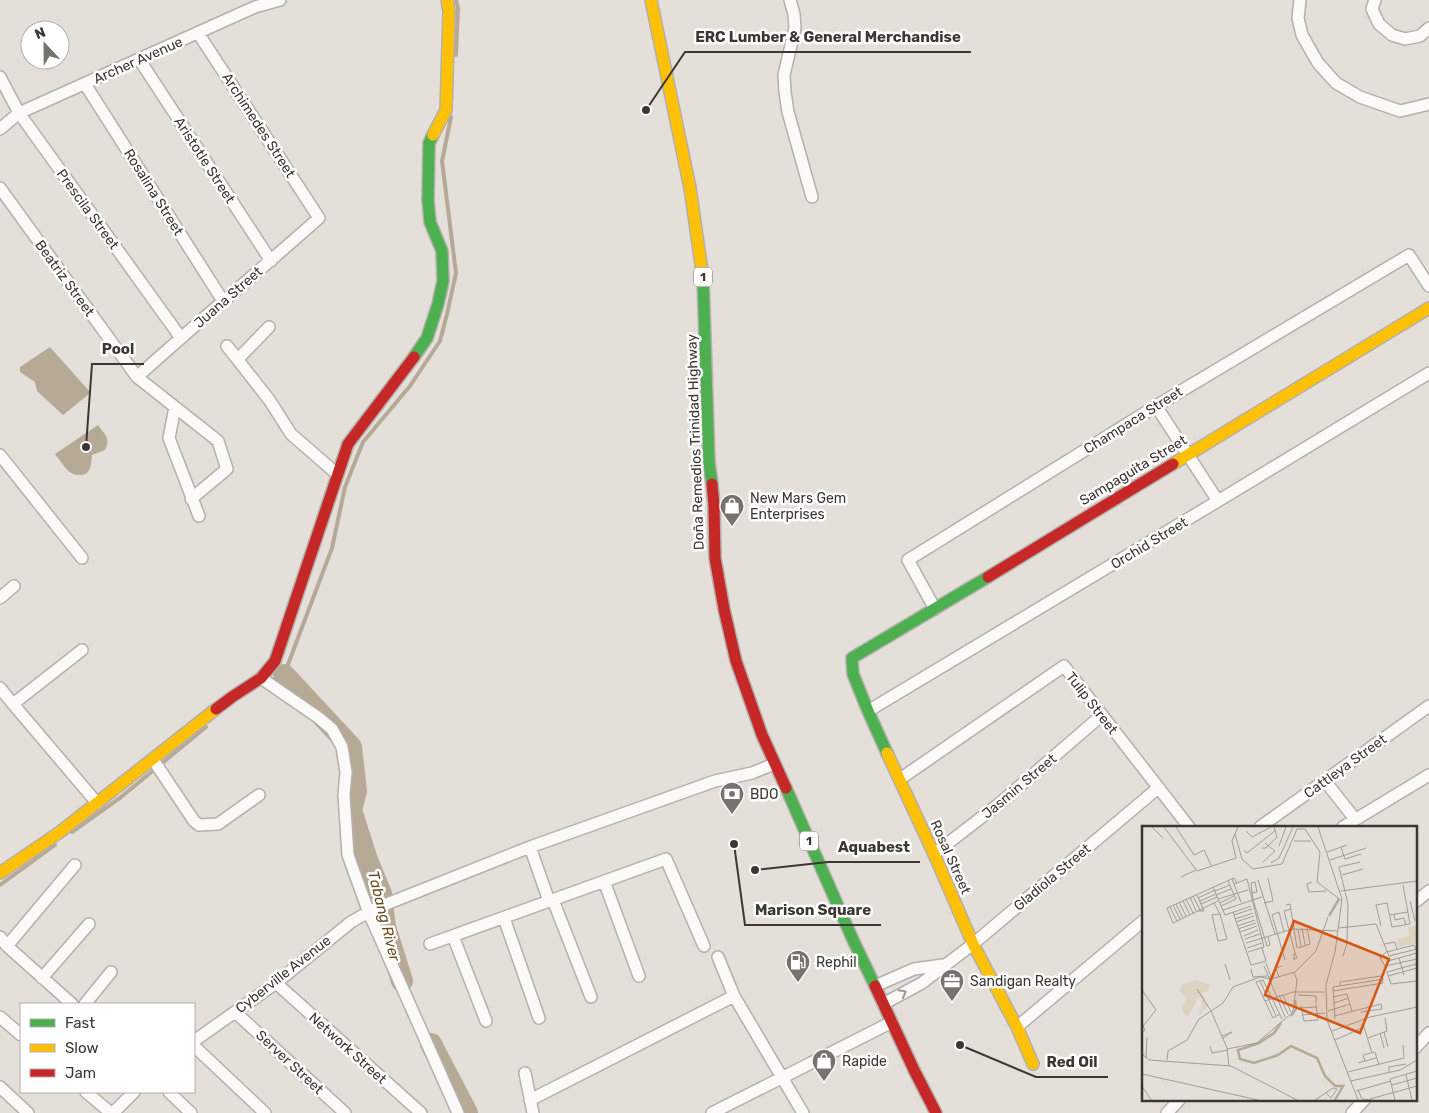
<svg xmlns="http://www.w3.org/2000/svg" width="1429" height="1113" font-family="Rubik,sans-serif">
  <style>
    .water { fill: #b6a996 }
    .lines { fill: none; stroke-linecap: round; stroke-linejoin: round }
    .stream { stroke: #b6a996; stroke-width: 4 }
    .river { stroke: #b6a996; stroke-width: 22 }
    .street-casing { stroke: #b4b0ab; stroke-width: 14 }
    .fast-casing { stroke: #b4b0ab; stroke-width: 14 }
    .slow-casing { stroke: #b4b0ab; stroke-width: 14 }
    .jam-casing { stroke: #b4b0ab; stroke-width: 14 }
    .street { stroke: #fbfaf9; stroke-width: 11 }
    .fast { stroke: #4caf50; stroke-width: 11 }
    .slow { stroke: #ffc107; stroke-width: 11 }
    .jam { stroke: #c62828; stroke-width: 11 }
    .oneway { stroke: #9b9996 }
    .labels { text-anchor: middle; stroke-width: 5; stroke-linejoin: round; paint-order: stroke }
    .shield { fill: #fff; stroke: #767470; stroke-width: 1 }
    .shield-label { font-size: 12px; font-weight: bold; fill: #3b3833 }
    .street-label { font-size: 14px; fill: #3b3833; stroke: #fff }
    .poi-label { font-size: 14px; fill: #3b3833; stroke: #fff; text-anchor: start }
    .water-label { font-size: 15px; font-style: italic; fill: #684d21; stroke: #fff }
    .inset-river { fill: none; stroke: #b6a996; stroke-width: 2.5 }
    .inset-road { fill: none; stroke: #a09c97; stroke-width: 1 }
    .view { fill: #d75610; fill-opacity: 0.15; stroke: #d75610; stroke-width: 2.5 }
    .inset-edge { fill: none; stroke: #3b3833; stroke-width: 2.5 }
    .leader { fill: none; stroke: #3b3833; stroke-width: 2 }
    .callout-dot { fill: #3b3833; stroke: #fff; stroke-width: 2 }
    .callout-label { font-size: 15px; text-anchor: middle; font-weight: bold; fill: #3b3833; stroke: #fff; stroke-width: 5; stroke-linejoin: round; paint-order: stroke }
  </style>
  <rect width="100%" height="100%" fill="#e4dfd9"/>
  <path class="water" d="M50,347l40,45 -1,2 -26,21 -26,-24 -2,-9 -15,-10v-5z
    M98,425c7,10 13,13 7,25l-13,5c-1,10 -1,21 -13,20 -3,0 -6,-1 -8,-2 -6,-4 -11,-13 -16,-19z"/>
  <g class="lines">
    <path class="stream" d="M456,0l2,8 -2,47
      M275,679l9,-4 48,-127 13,-61 18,-45 47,-56 30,-45 7,-27 9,-41 -14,-112 9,-44
      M72,832l49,-35 85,-70
      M0,885l55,-40"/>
    <path class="river" d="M284,675l67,72 5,44 -5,19 16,50 14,34 4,33 17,54
      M431,1044l36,69"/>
    <defs>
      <path id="street" d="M790,0l4,14 1,14 -11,47 1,17 3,20 24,85
        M1300,0l-2,18 4,17 16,28 18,20 24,14 40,14 29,-7
        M1375,0l-3,9 7,15 13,11 13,4 15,-3 9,-8
        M139,59l132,202
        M0,77l19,36 162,225
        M85,84l138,217
        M0,129l19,-16 236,-106 25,-7
        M0,188l137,189 38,30
        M227,346l43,55 21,33 46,40
        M238,359l31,-32
        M137,377c60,-54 122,-106 182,-159l-121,-185
        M1156,406l62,95
        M0,455l82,103
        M191,499l36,-30 -9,-28 -43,-34 -6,31 30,78
        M0,598l14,-12
        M935,609l-27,-49 248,-154 253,-151 20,31
        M82,650l-69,54 84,99
        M261,678l58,40 13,11 10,18 4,25 -2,23 4,60 21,58 89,200
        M0,688l13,16
        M868,711l350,-210 211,-128
        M154,761l40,60 5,4 19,-1 41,-29
        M900,779l164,-113 125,161
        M1325,781l30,38
        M1260,827l169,-121
        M1343,827l86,-52
        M530,847l19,54
        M934,854l66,-51 102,-88
        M604,881l35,95
        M553,900l38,97
        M1415,902l14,-11
        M504,918l35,100
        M453,936l33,85
        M0,937l7,9 65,58
        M430,944l236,-85 38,87
        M7,946l68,-81
        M718,957l16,39 69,117
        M42,978l47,-54
        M276,983l145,130
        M875,986l39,-17 29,-4
        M85,1004l26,-32
        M883,1004l39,-21 51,-39 185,-156
        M235,1012l110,101
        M0,1017l21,18
        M1017,1027l126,-106
        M194,1041l82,-58 75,-61 23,-13 156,-62 185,-66 37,-8 22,-9
        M194,1046l71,67
        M1415,1048l14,-15
        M525,1073l8,40
        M0,1087l28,26
        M86,1092l25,21
        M169,1092l22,21
        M530,1100l204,-104
        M113,1113l21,-21
        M712,1113l180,-91
        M1167,1113l13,-14
        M1352,1113l13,-14"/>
      <path id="fast" d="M703,278l6,184 3,22
        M414,357l13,-19 11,-34 5,-23 -1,-30 -12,-29 -2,-22 1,-57 4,-8
        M887,753l-19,-42 -15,-37 -1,-16 136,-81
        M786,788l67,152 22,46"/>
      <path id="slow" d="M651,0l39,188 13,90
        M433,135l13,-25 3,-99 -2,-11
        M1173,464l256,-156
        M887,753l47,101 39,90 44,83 16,37
        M0,873l60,-41 156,-123"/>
      <path id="jam" d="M712,484l2,22 1,52 9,51 12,52 26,74 24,53
        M988,577l185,-113
        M216,709l16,-12 29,-19 14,-17 73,-217 66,-87
        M875,986l39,84 22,43"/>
    </defs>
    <use href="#street" class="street-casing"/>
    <use href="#fast" class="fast-casing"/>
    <use href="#slow" class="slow-casing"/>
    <use href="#jam" class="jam-casing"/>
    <use href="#street" class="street"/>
    <use href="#fast" class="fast"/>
    <use href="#slow" class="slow"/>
    <use href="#jam" class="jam"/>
  </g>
  <defs><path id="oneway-chevron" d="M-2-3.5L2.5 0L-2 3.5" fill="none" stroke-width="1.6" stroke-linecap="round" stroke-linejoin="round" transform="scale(1.25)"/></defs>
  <use class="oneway" href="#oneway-chevron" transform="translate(903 993) rotate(-28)"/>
  <defs>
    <symbol id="shop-pin" viewBox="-11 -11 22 30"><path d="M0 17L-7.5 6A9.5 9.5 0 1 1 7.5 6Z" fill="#76726d" stroke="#fff"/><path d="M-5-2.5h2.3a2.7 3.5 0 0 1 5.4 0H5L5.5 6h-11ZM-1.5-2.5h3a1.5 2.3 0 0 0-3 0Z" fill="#fff"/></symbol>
    <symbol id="bank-pin" viewBox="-11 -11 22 30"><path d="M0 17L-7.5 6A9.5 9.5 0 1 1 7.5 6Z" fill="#76726d" stroke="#fff"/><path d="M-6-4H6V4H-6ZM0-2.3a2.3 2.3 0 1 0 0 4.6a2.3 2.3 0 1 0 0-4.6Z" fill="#fff"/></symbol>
    <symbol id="fuel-pin" viewBox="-11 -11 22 30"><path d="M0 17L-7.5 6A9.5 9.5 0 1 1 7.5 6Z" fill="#76726d" stroke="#fff"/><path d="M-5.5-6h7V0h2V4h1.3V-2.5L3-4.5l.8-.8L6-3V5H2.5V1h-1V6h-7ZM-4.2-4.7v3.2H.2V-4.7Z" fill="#fff"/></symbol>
    <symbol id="office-pin" viewBox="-11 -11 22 30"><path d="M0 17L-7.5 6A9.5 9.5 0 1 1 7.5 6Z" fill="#76726d" stroke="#fff"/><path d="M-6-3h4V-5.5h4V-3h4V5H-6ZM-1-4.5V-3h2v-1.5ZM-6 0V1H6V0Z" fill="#fff"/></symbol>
  </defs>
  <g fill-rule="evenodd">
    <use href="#shop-pin" x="718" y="492" width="28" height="38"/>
    <use href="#bank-pin" x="718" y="780" width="28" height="38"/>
    <use href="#fuel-pin" x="784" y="948" width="28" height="38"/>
    <use href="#office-pin" x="938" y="967" width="28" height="38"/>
    <use href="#shop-pin" x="810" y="1047" width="28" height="38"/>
  </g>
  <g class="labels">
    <g class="shield">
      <rect x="694" y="267.5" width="18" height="19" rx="4"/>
      <rect x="800" y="831.5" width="18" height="19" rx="4"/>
    </g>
    <g class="shield-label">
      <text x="703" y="281">1</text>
      <text x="809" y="845">1</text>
    </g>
    <g class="street-label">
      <text transform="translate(138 60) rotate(-24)" y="5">Archer Avenue</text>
      <text transform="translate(259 125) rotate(57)" y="5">Archimedes Street</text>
      <text transform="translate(205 160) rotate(57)" y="5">Aristotle Street</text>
      <text transform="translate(154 192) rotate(58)" y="5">Rosalina Street</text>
      <text transform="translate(88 209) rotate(54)" y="5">Prescila Street</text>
      <text transform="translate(65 278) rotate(54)" y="5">Beatriz Street</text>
      <text transform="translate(228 297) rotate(-41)" y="5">Juana Street</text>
      <text transform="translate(1133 420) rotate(-32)" y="5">Champaca Street</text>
      <text transform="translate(695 442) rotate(-92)" y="5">Doña Remedios Trinidad Highway</text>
      <text transform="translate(1133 470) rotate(-31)" y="5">Sampaguita Street</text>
      <text transform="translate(1149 543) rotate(-31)" y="5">Orchid Street</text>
      <text transform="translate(1092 703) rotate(52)" y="5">Tulip Street</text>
      <text transform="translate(1345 766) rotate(-36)" y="5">Cattleya Street</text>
      <text transform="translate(1019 786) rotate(-40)" y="5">Jasmin Street</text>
      <text transform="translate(951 857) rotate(66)" y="5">Rosal Street</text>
      <text transform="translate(1052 877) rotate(-40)" y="5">Gladiola Street</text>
      <text transform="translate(283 974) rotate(-38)" y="5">Cyberville Avenue</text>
      <text transform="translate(348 1048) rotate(42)" y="5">Network Street</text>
      <text transform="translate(290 1062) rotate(43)" y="5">Server Street</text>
    </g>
    <g class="poi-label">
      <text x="750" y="503">New Mars Gem<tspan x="750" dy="16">Enterprises</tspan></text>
      <text x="750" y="799">BDO</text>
      <text x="816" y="967">Rephil</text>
      <text x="970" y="986">Sandigan Realty</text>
      <text x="842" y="1066">Rapide</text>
    </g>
    <g class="water-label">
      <text transform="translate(384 916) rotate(76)" y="5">Tabang River</text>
    </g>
  </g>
  <g transform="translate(1142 826)">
    <rect width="275" height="275" fill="#e4dfd9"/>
    <path d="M275,100l-1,17 -17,5 -2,-9 12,-3 -1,-9zM54,154l14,5 -2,6 -6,2 6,13 -9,10 3,-16 -3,-4 -11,21 -7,-8 6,-11 -8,-8 4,-6z" fill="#ded2c2"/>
    <path class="inset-river" d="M187,90l10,-17M149,190l5,-7 -1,-9M139,197l-7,10 -15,10 -21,7 2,9 14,4 24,-8 13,-9 26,12 8,18 10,10h8l-8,14"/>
    <path class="inset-road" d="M10,1l11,11M22,1l33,44 39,-13 -4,-17 6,-14M34,1l18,28 10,-5 7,15M176,1l24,72 -7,53 -9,33 1,35 31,80M104,5l6,6 19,-10M93,8l7,25 11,10 29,-5 15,-35h8l15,23 -3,30 25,19M152,15h17M137,20l7,-19M199,21l4,12 16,-5M120,22h4l11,-11 -3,-10M102,24l3,3 29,-23M185,26l20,-7M188,34l36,-12M121,36l12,-11 -10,-8M129,37l8,-5 14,-31M200,49l21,-6M39,51l15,-7M90,53l9,23M116,54l17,54M170,56l-5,2 2,8 17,-1M92,58l13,-5 17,68 -16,5M71,61l12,28 26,-9M73,65l15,-6M199,65l76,-10M110,67l5,-1 -2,-10 -4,1 1,10 2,10 13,43 3,-1 -2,-8M55,69l7,16h-6M74,69l15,-6M51,70l7,14M48,71l6,14M56,72l17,-8M44,73l7,14M76,73l30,-9M41,75l7,14M58,75l16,-7M76,75l-45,22 -6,-15 67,-30 3,5M268,75l5,20M37,76l7,14M72,77l6,11 7,25 -9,2 -6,-26 8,-1M78,77l14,-7M122,77l9,-2 -5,-23M34,78l7,14M59,78l16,-7M31,79l7,14M144,79l4,-1 7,44M79,80l15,-7 -8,-18M28,81l7,14M149,83l-7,2 11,42M81,84l39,-13M91,86l18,53 15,-4 -4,-13M252,88l1,6 9,-2 2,7M92,89l18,-6M247,89l19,-3M93,93l18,-6M94,96l18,-6M95,100l18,-6M239,100l-5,-21 11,-2 5,24 18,-3 -7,-39M160,102l3,17M197,102l37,-4 13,32 28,-7M96,103l18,-6M156,103l3,18M98,106l17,-6M142,106l-5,-20 -7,3 13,45M102,110l14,-6M103,113l15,-5M104,117l47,-14 44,2M242,118l11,-2 2,7M105,122l15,-5M156,122l12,-4 -3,-16M245,125l-7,7 5,8 32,-7M245,126l27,-7 2,4M201,130l4,-13 1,-39 -9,-37 21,-5M244,131l2,4 29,-8M257,132l5,17M152,133l3,-1 -2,-5 -1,1v6M124,137l5,14h-3M83,138l5,16M122,140l21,51M109,143l2,8 14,-1M275,143l-1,-5 -29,8 4,12 26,-3M246,150l29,-8M137,151l-3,-9 6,-2M118,155l16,35M55,163l14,22 16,37 2,18M0,164l14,20 -13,16 2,4 -3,3M191,165l50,-8 -2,-7 -41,6v4M137,169l9,19M141,169l8,17M156,169l18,1v7M191,171l14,-3 5,17M123,175l28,-9h32M192,177l15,-5M159,180l3,15 14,-1 -2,-16M158,182l16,-1M186,185l22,-7M138,188l-7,4 -17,-36 7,-2 19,39M160,189l23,-2M192,190l47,-12 1,5 -21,3M193,193l-2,-32 51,-8M190,205l38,-14 47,-10M242,206l4,15M238,207l4,15M80,210l10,-4 -9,6M226,212l19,-7 -2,-13M193,214l29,-13 8,26M68,220l2,7 16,-3M85,223l30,-6 36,-31 4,-32 -3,-7M0,228l7,6 82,6 66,34M4,232l1,-21M25,234l1,-9 19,-11 12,-21 24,-16 10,-16 27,-10 11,2 24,-7 21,-21 12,-34M223,235l-2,-6 12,-3 4,13M216,237l18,-5M206,246l56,-14 -1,-13M247,247v-6l17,-3M0,248l116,26M264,249l6,25M209,255l49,-11 17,-10M250,259l25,-7M0,260l9,14M216,264l4,9 10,1M214,265l35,-10M228,273l47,-13M173,274l18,-12 4,1 -6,9 -5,-5M253,274l-5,-21 27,-8"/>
    <path class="view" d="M152,95l95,38 -29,74 -95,-38z"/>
    <rect width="275" height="275" class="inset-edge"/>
  </g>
  <path class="leader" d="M646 110L685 52H971M86 447L92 364H144M755 870L828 862H920M734 844L745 925H881M960 1045L1036 1077H1108"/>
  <g class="callout-dot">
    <circle cx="646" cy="110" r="5"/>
    <circle cx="86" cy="447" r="5"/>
    <circle cx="755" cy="870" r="5"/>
    <circle cx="734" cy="844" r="5"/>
    <circle cx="960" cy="1045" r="5"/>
  </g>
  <g class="callout-label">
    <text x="828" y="42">ERC Lumber &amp; General Merchandise</text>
    <text x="118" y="354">Pool</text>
    <text x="874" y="852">Aquabest</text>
    <text x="813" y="915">Marison Square</text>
    <text x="1072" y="1067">Red Oil</text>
  </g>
  <rect x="20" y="1003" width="175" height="90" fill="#ffffff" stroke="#b1afad"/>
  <rect x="30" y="1019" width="25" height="8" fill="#4caf50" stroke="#b1afad"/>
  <text x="65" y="1028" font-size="15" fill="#3b3833">Fast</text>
  <rect x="30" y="1044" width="25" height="8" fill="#ffc107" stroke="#b1afad"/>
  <text x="65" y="1053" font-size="15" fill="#3b3833">Slow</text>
  <rect x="30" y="1069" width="25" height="8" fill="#c62828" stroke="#b1afad"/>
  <text x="65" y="1078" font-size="15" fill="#3b3833">Jam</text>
  <g transform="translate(45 45) rotate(338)"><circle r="24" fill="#ffffff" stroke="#b1afad"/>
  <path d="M0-4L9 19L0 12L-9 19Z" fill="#76726d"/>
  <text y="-8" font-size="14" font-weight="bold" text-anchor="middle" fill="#3b3833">N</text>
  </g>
</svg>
